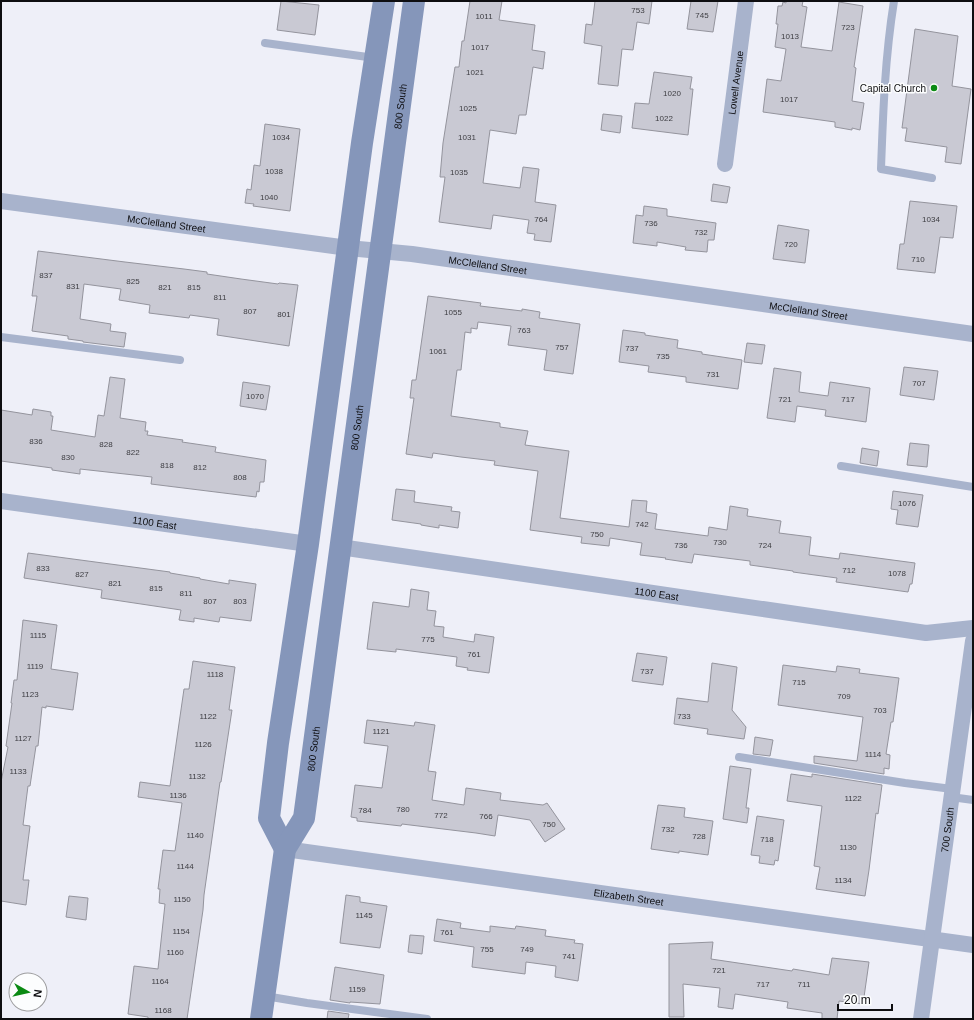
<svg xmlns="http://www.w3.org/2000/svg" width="974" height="1020" font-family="Helvetica,sans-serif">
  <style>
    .building { fill: #c9c9d3; stroke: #94949d }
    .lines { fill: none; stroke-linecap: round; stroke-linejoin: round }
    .service { stroke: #a8b3cc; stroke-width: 8 }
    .minor { stroke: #a8b3cc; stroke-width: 16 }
    .secondary { stroke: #8596ba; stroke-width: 22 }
    .poi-dot { fill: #0b8a13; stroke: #fcfdfe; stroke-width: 1.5 }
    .labels { text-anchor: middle; stroke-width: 3; stroke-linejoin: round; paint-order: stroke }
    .number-label { font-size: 8px; fill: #3d3d42 }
    .street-label { font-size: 10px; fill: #0e0e11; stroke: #fcfdfe }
    .poi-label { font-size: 10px; fill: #0e0e11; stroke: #fcfdfe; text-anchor: end }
  </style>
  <rect width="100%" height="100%" fill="#eeeff8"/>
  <path class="building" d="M281,1l38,4 -4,30 -38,-5z
    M470,1h32l-3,19 36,5 -3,25 13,2 -2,17 -10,-2 -7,48h-7l-3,19 -26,-4 -7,53 37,5 3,-21 16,2 -4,33 21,3 -5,37 -17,-2 1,-6 -8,-1 2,-13 -36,-5 -2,14 -52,-7 6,-45h-5l3,-34 12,-76h4l3,-26h2z
    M595,1h57l-3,23 -12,-2 -4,28 -11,-1 -4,37 -20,-2 4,-38 -18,-3 2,-19 6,1z
    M691,1h27l-5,31 -26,-3z
    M786,1h17l-1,5 5,1 -6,40 31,4 7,-49 24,4 -9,61 2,1 -4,33 12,2 -4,27 -8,-2v2l-17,-3v-5l-72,-10 4,-33 14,2 5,-32 -11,-2 3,-23h-2l2,-18h4l1,-4 3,1z
    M915,29l43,7 -6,50 19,3 -10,75 -16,-2 2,-15 -42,-6 2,-13h-5z
    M654,72l38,5 -2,12h3l-5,46 -56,-7 3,-25 14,1z
    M603,114l19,2 -2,17 -19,-3z
    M265,124l35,5 -10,82 -37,-5 1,-2 -9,-1 2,-14 4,1 3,-25 6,1z
    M713,184l17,3 -3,16 -16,-2z
    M910,201l47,5 -4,32 -13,-1 -5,36 -38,-4 3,-25h4z
    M644,206l23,3v7l49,7 -2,17h-6l-1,12 -22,-2 1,-3 -29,-5v4l-24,-3 3,-28 7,1z
    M778,225l31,5 -4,33 -32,-4z
    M38,251l87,11 59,7 23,3v2l34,5 37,5 1,-1 19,2 -9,61 -72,-11 2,-16 -29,-4 -1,3 -40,-5 1,-8 -31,-5 2,-11 -37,-5 -4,35 31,5 -1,7 16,2 -2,14 -41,-5v-1l-15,-2v-3l-36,-5 5,-35h-5z
    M428,296l53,7 -1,3 42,5v-2l18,3 -1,6 41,6 -7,50 -29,-4 3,-20 -39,-5 3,-19 -33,-4 -1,7 -6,-1v5l-6,-1 -4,38h-4l-6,46 49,7v4l28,4 -3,14 44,6 -9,67 69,9 3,-27 15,1 -1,11 11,2 -2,15 53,7 1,-9 18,3 3,-24 18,3 -1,7 34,5 -2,12 32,4 -2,18 30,4 1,-6 75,10 -3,21h-2l-2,8 -72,-10 1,-4 -44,-6v-1l-43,-6v-4l-56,-7 -2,9 -27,-4 1,-1 -26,-3 2,-12 -32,-5 -1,8 -28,-3 1,-6 -52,-7 8,-59 -44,-6 1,-4 -34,-4 -28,-4 -1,5 -26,-4 8,-56h-4l2,-18h4z
    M623,330l22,3v2l33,5 -1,8 25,4v2l40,6 -4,29 -52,-7v-5l-38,-5 1,-6 -30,-4z
    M747,343l18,2 -3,19 -18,-2z
    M904,367l34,4 -4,29 -34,-5z
    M774,368l27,4 -2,20 29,4 2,-14 40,6 -4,34 -41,-6 1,-6 -29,-4 -2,16 -28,-4z
    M110,377l15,2 -5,39 26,4 -1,9h3l-1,4 36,5 -1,2 34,5 -1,5 51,8 -2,22h-4l-1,10 -2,-1 -1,6 -105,-13 1,-7 -72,-8v5l-28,-4v-2l-51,-7v-51l31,5 1,-6 18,3v4h2l-2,14 44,7 3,-22 6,1z
    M243,382l27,4 -4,24 -26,-4z
    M910,443l19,2 -2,22 -20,-2z
    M862,448l17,3 -2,15 -17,-3z
    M396,489l19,2 -1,11 38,5 -1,4 9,1 -2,16 -19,-3v3l-18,-3v-1l-29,-4z
    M893,491l30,4 -5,32 -22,-3 2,-14 -7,-1z
    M28,553l142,19v1l30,5v1l29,5v-4l27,4 -5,37 -31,-4 -1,5 -25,-4v4l-15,-2 2,-10 -80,-12 1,-8 -78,-12z
    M411,589l18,3 -2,18 9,1 -2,15 10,1 -1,10 31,5 1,-8 19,3 -5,36 -22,-3 1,-2 -12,-2 1,-9 -61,-8v3l-29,-3 6,-47 36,5z
    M23,620l34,5 -6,44 27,4 -5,37 -27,-4v2l-4,-1 -4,39h-2l-6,40h-2l-5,39 7,1 -7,54h6l-3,25 -25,-4v-119l7,-35 -2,-1 6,-43h-1l3,-23h3z
    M637,653l30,4 -4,28 -31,-4z
    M193,661l42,6 -6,43h3l-11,72h-1l-16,113 -1,15 -16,109h-39v-2l-20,-3 6,-48 24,3 7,-65 -6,-1 1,-14h-2l5,-39 12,1 7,-48 -44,-6 2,-15 30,4 14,-97h5z
    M712,663l25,4 -5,43 14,17 -2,12 -37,-5 1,-5 -34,-5 3,-26 31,4z
    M783,665l53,7 1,-6 23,3 -1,4 40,5 -6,44h-2l-5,32 4,1 -1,14 -5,-1v6l-70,-11v-7l43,5 6,-44 -85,-12z
    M367,720l47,6 1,-4 20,3 -7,46 8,1 -4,28 32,5 2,-17 35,5 -1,7 43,5 4,-2 18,26 -20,13 -15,-22 -32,-5 -3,21 -19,-3 -74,-9 -1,2 -44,-5v-3l-6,-1 4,-32 27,3 6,-42 -24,-3z
    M755,737l18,3 -3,16 -17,-2z
    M730,766l21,3 -5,39h3l-2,15 -24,-4z
    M791,774l21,3v-3l70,11 -4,29 -2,-1 -7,57 -4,26 -49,-7 4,-22 -6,-1 8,-60 -35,-5z
    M658,805l27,3 -1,9 29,4 -5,34 -29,-4v2l-28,-4z
    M757,816l27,4 -6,41 -3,-1 -1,5 -15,-2 1,-7 -9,-1z
    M346,895l14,2v5l27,4 -7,42 -40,-5z
    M69,896l19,2 -2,22 -20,-3z
    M437,919l24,4 -1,5 30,4v-6l25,3 1,-3 30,4 -1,6 30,4 -1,3 9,1 -5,37 -23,-4 1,-11 -30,-4 -1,12 -53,-7 2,-20 -40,-6z
    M410,935l14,1 -2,18 -14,-2z
    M713,942l-2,17 81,12 1,-2 36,6 3,-17 37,4 -6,42 -24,-3 -2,18h-15v-6l-35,-5 1,-6 -53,-8 -2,15 -15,-2 2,-19 -37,-4 1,33h-15v-73z
    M335,967l49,8 -4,29 -30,-2v1l-20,-3z
    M328,1011l21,3 -1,5h-21z"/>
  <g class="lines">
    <path class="service" d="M894,1c-9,56 -11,112 -13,168l51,9
      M265,43l110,15
      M1,337l179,23
      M841,466l132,21
      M739,757l166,26 47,6
      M951,797l22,3
      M265,996l42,7 120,16"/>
    <g class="minor">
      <path id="s1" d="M725,164l21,-163"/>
      <path id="s2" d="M1,201l347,47 64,6 561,80"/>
      <path id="s3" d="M1,501l307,43"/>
      <path id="s4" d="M340,547l586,86 47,-5"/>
      <path id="s5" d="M285,849l688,96"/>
      <path id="s6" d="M921,1019l52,-378"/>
    </g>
    <g class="secondary">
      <path d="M285,849l-16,-31 9,-75 30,-199 54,-401 22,-142"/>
      <path id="s7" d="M261,1019l24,-170 19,-31c36,-272 74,-545 110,-817"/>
    </g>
  </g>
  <circle class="poi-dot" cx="934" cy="88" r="4"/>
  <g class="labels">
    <g class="number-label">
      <text x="638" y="13">753</text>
      <text x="702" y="18">745</text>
      <text x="484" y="19">1011</text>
      <text x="848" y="30">723</text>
      <text x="790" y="39">1013</text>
      <text x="480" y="50">1017</text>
      <text x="475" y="75">1021</text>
      <text x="672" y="96">1020</text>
      <text x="789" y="102">1017</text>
      <text x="468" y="111">1025</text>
      <text x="664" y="121">1022</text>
      <text x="281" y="140">1034</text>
      <text x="467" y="140">1031</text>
      <text x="274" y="174">1038</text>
      <text x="459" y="175">1035</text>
      <text x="269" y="200">1040</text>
      <text x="541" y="222">764</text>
      <text x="931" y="222">1034</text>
      <text x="651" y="226">736</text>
      <text x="701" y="235">732</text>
      <text x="791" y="247">720</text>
      <text x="918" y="262">710</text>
      <text x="46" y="278">837</text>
      <text x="133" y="284">825</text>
      <text x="73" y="289">831</text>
      <text x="165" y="290">821</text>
      <text x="194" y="290">815</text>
      <text x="220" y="300">811</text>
      <text x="250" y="314">807</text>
      <text x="453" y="315">1055</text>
      <text x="284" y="317">801</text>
      <text x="524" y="333">763</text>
      <text x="562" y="350">757</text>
      <text x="632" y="351">737</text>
      <text x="438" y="354">1061</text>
      <text x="663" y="359">735</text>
      <text x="713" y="377">731</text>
      <text x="919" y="386">707</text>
      <text x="255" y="399">1070</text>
      <text x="785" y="402">721</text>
      <text x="848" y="402">717</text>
      <text x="36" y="444">836</text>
      <text x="106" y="447">828</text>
      <text x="133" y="455">822</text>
      <text x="68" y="460">830</text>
      <text x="167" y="468">818</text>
      <text x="200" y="470">812</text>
      <text x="240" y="480">808</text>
      <text x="907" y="506">1076</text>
      <text x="642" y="527">742</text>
      <text x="597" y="537">750</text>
      <text x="720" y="545">730</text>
      <text x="681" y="548">736</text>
      <text x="765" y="548">724</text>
      <text x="43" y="571">833</text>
      <text x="849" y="573">712</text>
      <text x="897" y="576">1078</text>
      <text x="82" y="577">827</text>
      <text x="115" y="586">821</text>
      <text x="156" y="591">815</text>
      <text x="186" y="596">811</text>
      <text x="210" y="604">807</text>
      <text x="240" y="604">803</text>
      <text x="38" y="638">1115</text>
      <text x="428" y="642">775</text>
      <text x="474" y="657">761</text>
      <text x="35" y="669">1119</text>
      <text x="647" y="674">737</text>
      <text x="215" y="677">1118</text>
      <text x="799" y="685">715</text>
      <text x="30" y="697">1123</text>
      <text x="844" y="699">709</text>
      <text x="880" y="713">703</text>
      <text x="208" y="719">1122</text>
      <text x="684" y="719">733</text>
      <text x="381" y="734">1121</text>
      <text x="23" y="741">1127</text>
      <text x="203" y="747">1126</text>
      <text x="873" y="757">1114</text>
      <text x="18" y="774">1133</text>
      <text x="197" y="779">1132</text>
      <text x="178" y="798">1136</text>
      <text x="853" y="801">1122</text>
      <text x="403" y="812">780</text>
      <text x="365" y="813">784</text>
      <text x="441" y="818">772</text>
      <text x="486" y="819">766</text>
      <text x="549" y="827">750</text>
      <text x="668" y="832">732</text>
      <text x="195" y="838">1140</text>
      <text x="699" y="839">728</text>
      <text x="767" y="842">718</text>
      <text x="848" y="850">1130</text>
      <text x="185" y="869">1144</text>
      <text x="843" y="883">1134</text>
      <text x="182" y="902">1150</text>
      <text x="364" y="918">1145</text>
      <text x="181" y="934">1154</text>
      <text x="447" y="935">761</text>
      <text x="487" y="952">755</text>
      <text x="527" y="952">749</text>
      <text x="175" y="955">1160</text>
      <text x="569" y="959">741</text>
      <text x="719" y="973">721</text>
      <text x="160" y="984">1164</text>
      <text x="763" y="987">717</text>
      <text x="804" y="987">711</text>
      <text x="357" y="992">1159</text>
      <text x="163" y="1013">1168</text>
    </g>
    <g class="street-label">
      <text dy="4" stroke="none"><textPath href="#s1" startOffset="82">Lowell Avenue</textPath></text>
      <text dy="4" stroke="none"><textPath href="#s7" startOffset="926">800 South</textPath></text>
      <text dy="4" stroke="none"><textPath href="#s2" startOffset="167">McClelland Street</textPath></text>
      <text dy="4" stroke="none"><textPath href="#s2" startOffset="491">McClelland Street</textPath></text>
      <text dy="4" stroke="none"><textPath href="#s2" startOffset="815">McClelland Street</textPath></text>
      <text dy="4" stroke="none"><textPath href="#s7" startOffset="602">800 South</textPath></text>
      <text dy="4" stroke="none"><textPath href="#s3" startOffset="155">1100 East</textPath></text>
      <text dy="4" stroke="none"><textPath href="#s4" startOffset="320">1100 East</textPath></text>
      <text dy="4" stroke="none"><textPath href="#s7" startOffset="278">800 South</textPath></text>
      <text dy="4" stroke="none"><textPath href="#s6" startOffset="191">700 South</textPath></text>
      <text dy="4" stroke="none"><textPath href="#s5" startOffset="347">Elizabeth Street</textPath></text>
    </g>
    <g class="poi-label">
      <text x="926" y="92">Capital Church</text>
    </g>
  </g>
  <rect width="974" height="1020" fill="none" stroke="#0e0e11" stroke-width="4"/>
  <g transform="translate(28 992) rotate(98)"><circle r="19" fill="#fcfdfe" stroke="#9d9d9f"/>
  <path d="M0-3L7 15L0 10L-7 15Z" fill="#0b8a13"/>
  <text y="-6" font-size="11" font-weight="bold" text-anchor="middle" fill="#0e0e11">N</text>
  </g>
  <path d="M838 1004v6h54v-6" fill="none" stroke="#0e0e11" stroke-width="2"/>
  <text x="844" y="1004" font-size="12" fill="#0e0e11" stroke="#fcfdfe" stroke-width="3" paint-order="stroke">20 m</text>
</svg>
